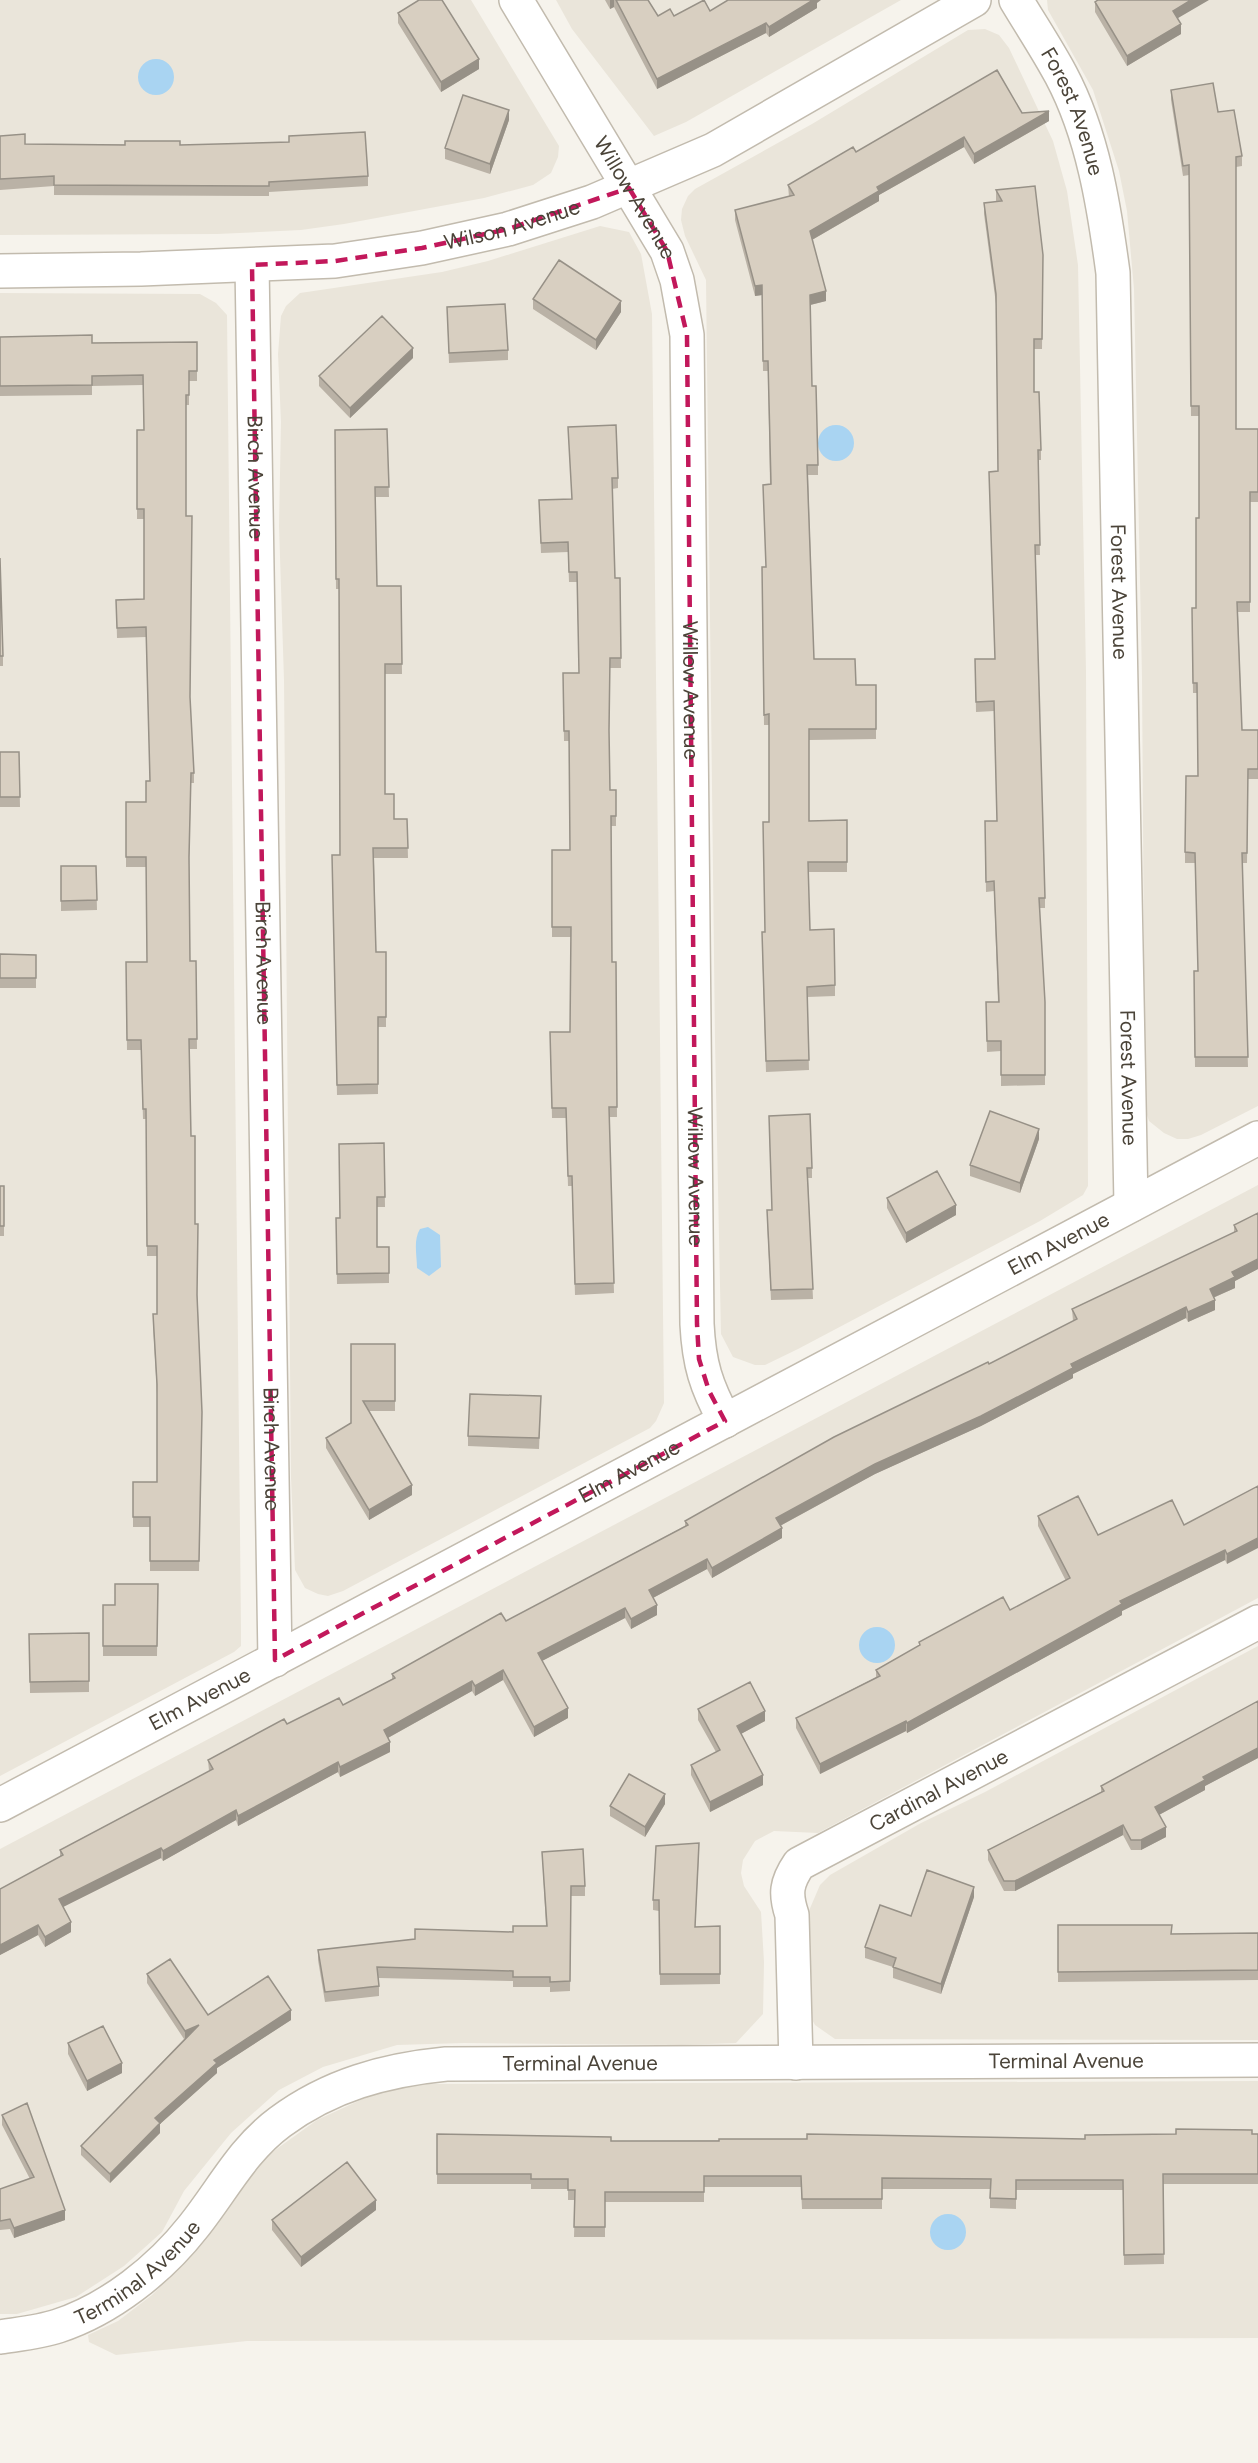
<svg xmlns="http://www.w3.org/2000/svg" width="1258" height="2463" font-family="Figtree,sans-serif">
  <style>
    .residential { fill: #eae5da }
    .water { fill: #a9d4f2 }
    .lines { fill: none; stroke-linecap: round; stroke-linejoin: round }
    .minor-casing { stroke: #c2bbae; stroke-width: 36 }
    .minor { stroke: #fff; stroke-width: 33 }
    .wall { fill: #bab2a6 }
    .shaded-wall { fill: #979187 }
    .building { fill: #d8cfc1; stroke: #979187; stroke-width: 1.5 }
    .marked { fill: none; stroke: #c2185b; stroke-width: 4.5; stroke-dasharray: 12 8; stroke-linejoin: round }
    .labels { text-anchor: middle; stroke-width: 4.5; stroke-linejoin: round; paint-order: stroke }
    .street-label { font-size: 21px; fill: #4b4439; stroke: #fff }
  </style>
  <rect width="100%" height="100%" fill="#f6f3ec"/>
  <path class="residential" d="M0,0h471l88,146 -1,11 -7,16 -18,12 -49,13 -140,26 -43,6 -84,4 -217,1z
    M556,0h345l-215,122 -32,14 -82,-107z
    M1047,0h211v1106l-57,29 -13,4h-11l-13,-6 -15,-12 -4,-12 -3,-431 -8,-389 -7,-78 -8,-40 -26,-81 -45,-80z
    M985,29l14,6 10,13 44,93 14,50 11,74 8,406 2,515 -5,9 -43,26 -242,128 -33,16h-10l-22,-8 -12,-23 -6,-293 -9,-761 -21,-44 -4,-16 1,-11 6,-13 7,-7 117,-65 156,-94z
    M600,226l29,6 12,22 11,60 12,1089 -8,18 -6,7 -307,163 -15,5 -10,-2 -13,-6 -10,-18 -4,-92 -7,-798 -5,-154 2,-104 -3,-68 3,-38 5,-10 14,-13 142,-21 46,-11z
    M0,293l200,1 16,9 11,12 14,1312v19l-7,6 -234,124z
    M1258,1185v413l-440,235 -44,-2 -19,10 -12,19 -2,13 3,13 17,26 3,50 -1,52 -27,29 -54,2 -218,-2 -67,2 -74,22 -44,23 -48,43 -47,58 -22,41 -38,34 -48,31 -59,17h-17v-465z
    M1258,1646v394l-423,-1 -20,-14 -8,-15 1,-97 12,-28 10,-10 91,-52 64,-31z
    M1258,2081v257l-1011,3 -131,14 -27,-13 -1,-7 30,-14 34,-26 41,-41 24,-31 26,-44 21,-21 53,-38 63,-29 49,-7z"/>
  <path class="water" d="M138 77a18 18 0 1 1 36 0a18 18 0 1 1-36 0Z
    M818 443a18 18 0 1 1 36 0a18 18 0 1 1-36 0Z
    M428,1227l12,8 1,32 -12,9 -12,-8c0,-12 -4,-28 3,-39z
    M859 1645a18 18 0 1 1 36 0a18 18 0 1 1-36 0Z
    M930 2232a18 18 0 1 1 36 0a18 18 0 1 1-36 0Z"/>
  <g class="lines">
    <defs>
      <g id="minor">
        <path id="s1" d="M516,0l151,251 10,29 10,55 10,989c2,40 9,62 28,97"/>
        <path id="s2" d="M1016,0c15,25 31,49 45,75 32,60 43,131 52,198l18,932"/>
        <path id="s3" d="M252,265l23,1395"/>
        <path id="s4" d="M0,271l141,-2 194,-8 87,-13 86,-19 84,-27 121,-52 261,-150"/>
        <path id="s5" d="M0,1805l1258,-667"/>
        <path id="s6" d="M796,2063l-4,-148c-7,-21 -6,-32 7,-51l459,-242"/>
        <path id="s7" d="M0,2337c19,-3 40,-5 58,-11 52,-17 102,-57 135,-99 29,-36 49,-77 87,-105 50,-37 105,-52 166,-58l812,-4"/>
      </g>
    </defs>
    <use href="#minor" class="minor-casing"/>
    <use href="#minor" class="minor"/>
  </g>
  <path class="wall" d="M605,0h43l10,16h16l36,-5 107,-8v5l-48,29 -3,-4 -109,56 -43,-82 -4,2z
    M1095,2l83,16 3,16 -54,32 -32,-54z
    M398,13l81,56 -38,23 -43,-69z
    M1171,90l47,22 24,44v10l-6,1v262h22v73h-8v110h-12l4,118h16v49h-10l-1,84h-5l6,204h-53l-1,-96h4l-3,-108h-10v-11l13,-76 -1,-83h-4l-1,-74 4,-11 3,-90v-102h-8l-2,-241 -6,1 -12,-76z
    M1022,113l27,8 -75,43 -10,-17 -85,48v6l-67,39 14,61 -16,4 2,81 6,79v10h-10l6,184 42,26h20v54l-67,1v81l38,-1v52h-39l2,58 25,55v11l-28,1 2,73 -43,2 -4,-130 3,-10 4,-110v-97h-5l-2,-158h4l4,-83 -2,-113h-5l-1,-76 -7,1 -20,-76v-10l54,-13 -1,-12 68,-33z
    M509,120l-19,54 -45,-15v-11z
    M0,136l25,8 155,1 188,31v10l-99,6v4l-215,-1v-9l-54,4z
    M996,190l47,65 -1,94h-8v43l7,58v10h-3l2,95h-5l10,343v10h-6l6,94v83l-44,1v-35l-14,1 -1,-50h12l-4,-111 -8,1 -1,-71h12l-3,-110 -18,1 -1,-53h20l3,-188 -2,-167 -12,-90v-11l12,-1z
    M533,299l88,13 -25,38 -63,-41z
    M447,307l61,43v10l-59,3z
    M0,337l92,6 105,-1v39h-8v24h-3v111l4,183 4,74v10h-3l-2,81 1,97h6l1,88h-8l2,87 11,276 -3,159h-49v-44h-17v-45h24v-88l-4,-70v-10h4v-58h-10l-1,-137h-3l-2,-69h-14l-1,-88h21l-1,-95h-20v-65h20l4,-21 -4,-144 -29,1 -1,-38 28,-1v-80h-7v-89h7l-1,-45 -51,1v9l-92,1z
    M413,358l-63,60 -31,-32v-10z
    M568,427l50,51v10l-6,1 3,89h5l1,90h-11l-1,68 1,54h6v36h-5l1,136h4l1,155h-8l5,176 -39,2 -3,-109h-4l-2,-68h-14l-2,-86h20l1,-95h-19v-87h18l-1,-109h-5l-1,-68h16l-2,-91h-8l-1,-30 -27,1 -2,-53 33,-1z
    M387,429l2,68h-14l2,89h24l1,88h-17v120l9,25h13l1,39h-34l2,94h10v75h-8v67l-41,1 -5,-240h8l-1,-266h-3l-1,-159z
    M0,558l3,98v10h-3z
    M0,752h19l1,55h-20z
    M61,866h35l1,44 -36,1z
    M0,954l36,1v33h-36z
    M769,1126l43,42v10h-4l5,121 -42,1 -4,-80v-10h5z
    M1039,1139l-19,54 -50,-17v-11z
    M384,1143l1,64h-8v40h12v36l-52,1 -1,-66h4z
    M0,1186h4v50h-4z
    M887,1198l69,17 -50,28 -19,-35z
    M1258,1213v56l-23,12v7l-22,10 2,12 -27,12 -2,-4 -113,56v4l-92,48 -106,48 -95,52 2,12 -70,40 -5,-9 -54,29 4,17 -26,14 -6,-11 -83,43 26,57 -34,19 -31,-57 -28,16 -3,-5 -84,47 2,14 -50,25 -2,-5 -100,54 -2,-6 -73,41 -2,-3 -98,49 8,25 -26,15 -7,-12 -38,20v-66l60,-32v-7l149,-79 -1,-11 79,-36 56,-19 49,-26v-5l114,-53 179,-95v-5l388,-200 -1,-12 162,-76v-8z
    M395,1344v67h-26l43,84 -43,25 -43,-72v-10l25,-15z
    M541,1396l-2,53 -71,-3v-10z
    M1258,1486l-31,78 -2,-4 -103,51v4l-215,118 -1,-2 -86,43 -24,-46v-10l80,-41v-7l43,-24v-4l91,-32 56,-29 -28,-55v-10l60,19 86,-10z
    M158,1584l-1,72h-54v-51h12z
    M89,1633v59l-59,1 -1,-59z
    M1258,1701v57l-53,28v4l-46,25 7,22 -25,13h-10l-8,-15 -108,56h-11l-16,-31v-10l113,-58v-6z
    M698,1709l67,12 -24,13 22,51 -53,27 -19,-37v-10l25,-13 -18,-32z
    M665,1804l-20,33 -35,-21v-10z
    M542,1852l43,34v10h-14l-1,95 -20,1v-5h-37v-6l-134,-3v18l-54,6 -7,-42v-10l195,-18 33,-6z
    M699,1853l-4,74 25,-1v58l-60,1 -1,-74 -6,-1v-10z
    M974,1897l-33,97 -48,-16v-11l-28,-9v-11l46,-31z
    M1058,1925l113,9 87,-1v47l-200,2z
    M147,1974l61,41 83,5 -74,48v5l-57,51v9l-50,50 -29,-28v-9l103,-107 -37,-56z
    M68,2043l54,30 -35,18 -19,-37z
    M2,2115l63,105 -51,18 -4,-9 -10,1v-41l30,-10 -28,-54z
    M437,2134l174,7 474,-2 173,-5v50h-95l1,80 -40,1 -1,-75h-107v19l-26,-1v-19h-108v20h-80l-1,-22h-97v15h-99v35h-31l1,-37h-7v-11h-37v-5h-94z
    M376,2210l-75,57 -29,-37v-10z"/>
  <path class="shaded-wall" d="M610,0h4v7l-4,2z
    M813,0h8l-4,3v5l-48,29v-10z
    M1191,0h18l-36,21v-10z
    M766,23v10l-109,56v-10z
    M1181,24v10l-54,32v-10z
    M479,59v10l-38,23v-10z
    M509,110v10l-19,54v-10z
    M1049,111v10l-75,43v-10z
    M964,137v10l-85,48v6l-69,40v-10l67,-44z
    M762,285v10l-7,1v-10z
    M826,291v10l-16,4v-10z
    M621,301v11l-25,38v-10z
    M413,348v10l-63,60v-10z
    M1039,1129v10l-19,54v-10z
    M956,1205v10l-50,28v-10z
    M1258,1259v10l-23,12v7l-25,11v-10l22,-17z
    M1215,1300v10l-27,12v-10z
    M1186,1307v11l-113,56v4l-92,48 -106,48 -99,54v-10l99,-54 196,-100z
    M412,1485v10l-43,25v-10z
    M782,1528v10l-70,40v-10z
    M1258,1538v10l-31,16v-10z
    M1225,1550v10l-103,51v4l-215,118v-10l213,-122z
    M707,1559v10l-58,31v-10z
    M657,1605v10l-26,14v-10z
    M625,1608v10l-87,45v-10z
    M503,1670v10l-28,16v-10z
    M472,1681v10l-88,49v-10z
    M568,1708v10l-34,19v-10z
    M765,1711v10l-28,15v-10z
    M906,1721v10l-86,43v-10z
    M390,1742v10l-50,25v-10z
    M1258,1748v10l-53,28v4l-50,27v-10l48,-30z
    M338,1762v10l-100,54v-10z
    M763,1775v10l-53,27v-10z
    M665,1794v10l-20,33v-10z
    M236,1810v10l-73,41v-10z
    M1123,1825v10l-108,56v-10z
    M1166,1827v10l-25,13v-10z
    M161,1848v10l-102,51v-10z
    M974,1887v10l-33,97v-10z
    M71,1922v10l-26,15v-10z
    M38,1925v10l-38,20v-10z
    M291,2010v10l-74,48v5l-57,51v9l-50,50v-9l45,-56 59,-58z
    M199,2025l-14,16v-10z
    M122,2063v10l-35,18v-10z
    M376,2200v10l-75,57v-10z
    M65,2210v10l-51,18v-10z"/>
  <path class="building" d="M419,0h23l37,59 -38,23 -43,-69z
    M616,0h32l10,16 12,-7 4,7 30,-16 6,11 18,-11h85l-44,27 -3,-4 -109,56z
    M1098,0h93l-18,11 8,13 -54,32 -32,-54z
    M997,70l25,43 27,-2 -75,43 -10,-17 -87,50 2,4 -69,40 16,60 -16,4 2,91h4l2,79h-11l7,194h41l1,26h20v44h-67v92l38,-1v42h-39l2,68 24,-1 1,56 -28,2 2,73 -43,1 -4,-129h3l-2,-110h6v-108l-5,1 -2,-148h4l-3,-82 8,-1 -3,-123h-5l-1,-76 -7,1 -20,-76 59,-15 -6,-10 65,-38 3,5z
    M1213,83l5,29 16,-2 8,46 -6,1v272h22v63h-8v110h-13l5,128h16v39h-10l-1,84h-5l6,204h-53l-1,-86h4l-3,-118 -10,-1 1,-76h12l-1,-93h-4l-1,-75h4v-90h3v-112h-8l-2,-241 -6,1 -12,-76z
    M463,95l46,15 -19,54 -45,-16z
    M365,132l3,44 -99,6v4l-215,-1v-9l-54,3v-43l25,-2v10l100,1v-4h55v4l109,-3v-6z
    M1035,186l8,69 -1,84h-8v53h5l2,58h-3l2,95h-5l10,353h-6l6,104v73h-44v-34h-14l-1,-39h13l-5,-121 -8,1 -1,-61h12l-3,-120 -18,1 -1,-43h20l-6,-187 9,-1 -2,-177 -12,-91 18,-2 -6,-11z
    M559,260l62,41 -25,39 -63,-41z
    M505,304l3,46 -59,3 -2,-46z
    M382,316l31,32 -63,60 -31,-32z
    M92,335v8l105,-1v29h-8v24h-3v121h6l-2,181 4,76h-3l-2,84 1,104h6l1,78h-8l2,97h4v88h3l-1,71 5,117 -3,149h-49v-44h-17v-35h24v-98l-4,-70h4v-68h-10l-1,-137h-3l-2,-69h-14l-1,-78h21l-1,-105h-20v-55h20v-21h4l-4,-154 -29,1 -1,-28 28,-1v-90h-7v-79h7l-1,-55 -51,1v9l-92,1v-49z
    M616,425l2,53h-6l3,100h5l1,80h-11l-1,72 1,60h6v26h-5l1,146h4l1,145h-8l5,176 -39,1 -3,-108h-4l-2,-68h-14l-2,-76h20l1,-105h-19v-77h18l-1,-119h-5l-1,-58h16l-2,-101h-8l-1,-30 -27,1 -2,-43 33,-1 -4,-72z
    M387,429l2,58h-14l2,99h24l1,78h-17v130h9v25h13l1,29h-35l3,104h10v65h-8v67l-41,1 -5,-230h8l-1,-276h-3l-1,-149z
    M0,558l3,98h-3z
    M0,752h19l1,45h-20z
    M61,866h35l1,34 -36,1z
    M0,954l36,1v23h-36z
    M990,1111l49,18 -19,54 -50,-18z
    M810,1114l2,54h-5l6,121 -42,1 -4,-80h5l-3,-94z
    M384,1143l1,54h-8v50h12v26l-52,1 -1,-56h4l-1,-74z
    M937,1171l19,34 -50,28 -19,-35z
    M0,1186h4v40h-4z
    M1258,1213v46l-26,13 3,5 -25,12 5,11 -27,12 -2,-5 -115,57 2,4 -92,48 -106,48 -99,54 6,10 -70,40 -5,-9 -58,31 8,15 -26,14 -6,-11 -87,45 30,55 -34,19 -31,-57 -28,16 -3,-5 -88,49 6,12 -50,25 -2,-5 -100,54 -2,-6 -73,41 -2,-3 -102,51 12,23 -26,15 -7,-12 -38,20v-56l63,-34 -3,-5 153,-81 -5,-9 76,-41 3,5 52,-26 4,7 52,-27 -3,-4 109,-61 5,8 182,-96 -3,-4 149,-84 154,-75 1,2 88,-45 -5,-10 165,-78 -3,-6z
    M351,1344h44v57h-32l49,84 -43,25 -43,-72 25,-15z
    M470,1394l71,2 -2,42 -71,-2z
    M1258,1486v52l-31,16 -2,-4 -105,51 2,3 -215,119 -1,-2 -86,43 -24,-46 84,-42 -4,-6 44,-25 -1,-3 84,-45 7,13 60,-32 -32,-62 40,-20 20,39 74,-35 12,25z
    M115,1584h43l-1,62h-54v-41h12z
    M89,1633v48l-59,1 -1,-48z
    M750,1682l15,29 -28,15 26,49 -53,27 -19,-37 29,-15 -22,-41z
    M1258,1701v47l-55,29 2,3 -50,27 11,20 -25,13h-10l-8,-15 -108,56h-11l-16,-31 116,-59 -3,-5z
    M629,1774l36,20 -20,33 -35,-21z
    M699,1843l-4,84 25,-1v48h-60l-1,-74h-6l3,-54z
    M583,1849l2,37h-14l-1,95 -20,1v-5h-37v-6l-136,-4 2,19 -54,6 -7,-42 97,-11v-10l98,3v-6h34l-5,-74z
    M927,1870l47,17 -33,97 -48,-17 3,-9 -31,-11 15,-42 31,11z
    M1058,1925h114l-1,9 87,-1v37l-200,2z
    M170,1959l38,56 60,-39 23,34 -77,50 3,3 -62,55 5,5 -50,51 -29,-28 118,-121 -14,6 -38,-57z
    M103,2026l19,37 -35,18 -19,-38z
    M27,2103l38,107 -51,18 -4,-9 -10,2v-32l34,-12 -32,-62z
    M1176,2129l76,1v4h6v40h-95l1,80 -40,1 -1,-75h-107v19l-26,-1 1,-19 -109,-1v21h-80l-1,-23h-97v16h-99v35h-31l1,-37h-7v-11h-37v-5h-94v-40l174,3v4h108v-2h88v-5l278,5v-4l91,-1z
    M347,2162l29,38 -75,57 -29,-37z"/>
  <path class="marked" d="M629,188l38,63 20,84 10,989 2,35 10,32 16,30 -450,239 -23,-1395 83,-4 87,-13 86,-19z"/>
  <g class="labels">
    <g class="street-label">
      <text dy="7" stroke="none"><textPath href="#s2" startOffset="126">Forest Avenue</textPath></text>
      <text dy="7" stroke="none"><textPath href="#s1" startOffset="231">Willow Avenue</textPath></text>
      <text dy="7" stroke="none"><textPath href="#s4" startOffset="516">Wilson Avenue</textPath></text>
      <text dy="7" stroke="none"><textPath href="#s3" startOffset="212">Birch Avenue</textPath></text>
      <text dy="7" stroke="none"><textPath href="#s2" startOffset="612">Forest Avenue</textPath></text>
      <text dy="7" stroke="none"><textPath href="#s1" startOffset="735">Willow Avenue</textPath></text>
      <text dy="7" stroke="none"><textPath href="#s3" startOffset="698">Birch Avenue</textPath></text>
      <text dy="7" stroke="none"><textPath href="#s2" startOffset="1098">Forest Avenue</textPath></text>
      <text dy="7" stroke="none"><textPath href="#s1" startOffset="1221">Willow Avenue</textPath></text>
      <text dy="7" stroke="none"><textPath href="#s5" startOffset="1198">Elm Avenue</textPath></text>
      <text dy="7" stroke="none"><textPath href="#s3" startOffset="1184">Birch Avenue</textPath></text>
      <text dy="7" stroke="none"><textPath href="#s5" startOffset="712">Elm Avenue</textPath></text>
      <text dy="7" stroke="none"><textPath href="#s5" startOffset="226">Elm Avenue</textPath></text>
      <text dy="7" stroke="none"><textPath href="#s6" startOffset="360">Cardinal Avenue</textPath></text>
      <text dy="7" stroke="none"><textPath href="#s7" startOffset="1164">Terminal Avenue</textPath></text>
      <text dy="7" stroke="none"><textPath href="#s7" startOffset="678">Terminal Avenue</textPath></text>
      <text dy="7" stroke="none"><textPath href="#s7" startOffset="156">Terminal Avenue</textPath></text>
    </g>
  </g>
</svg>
